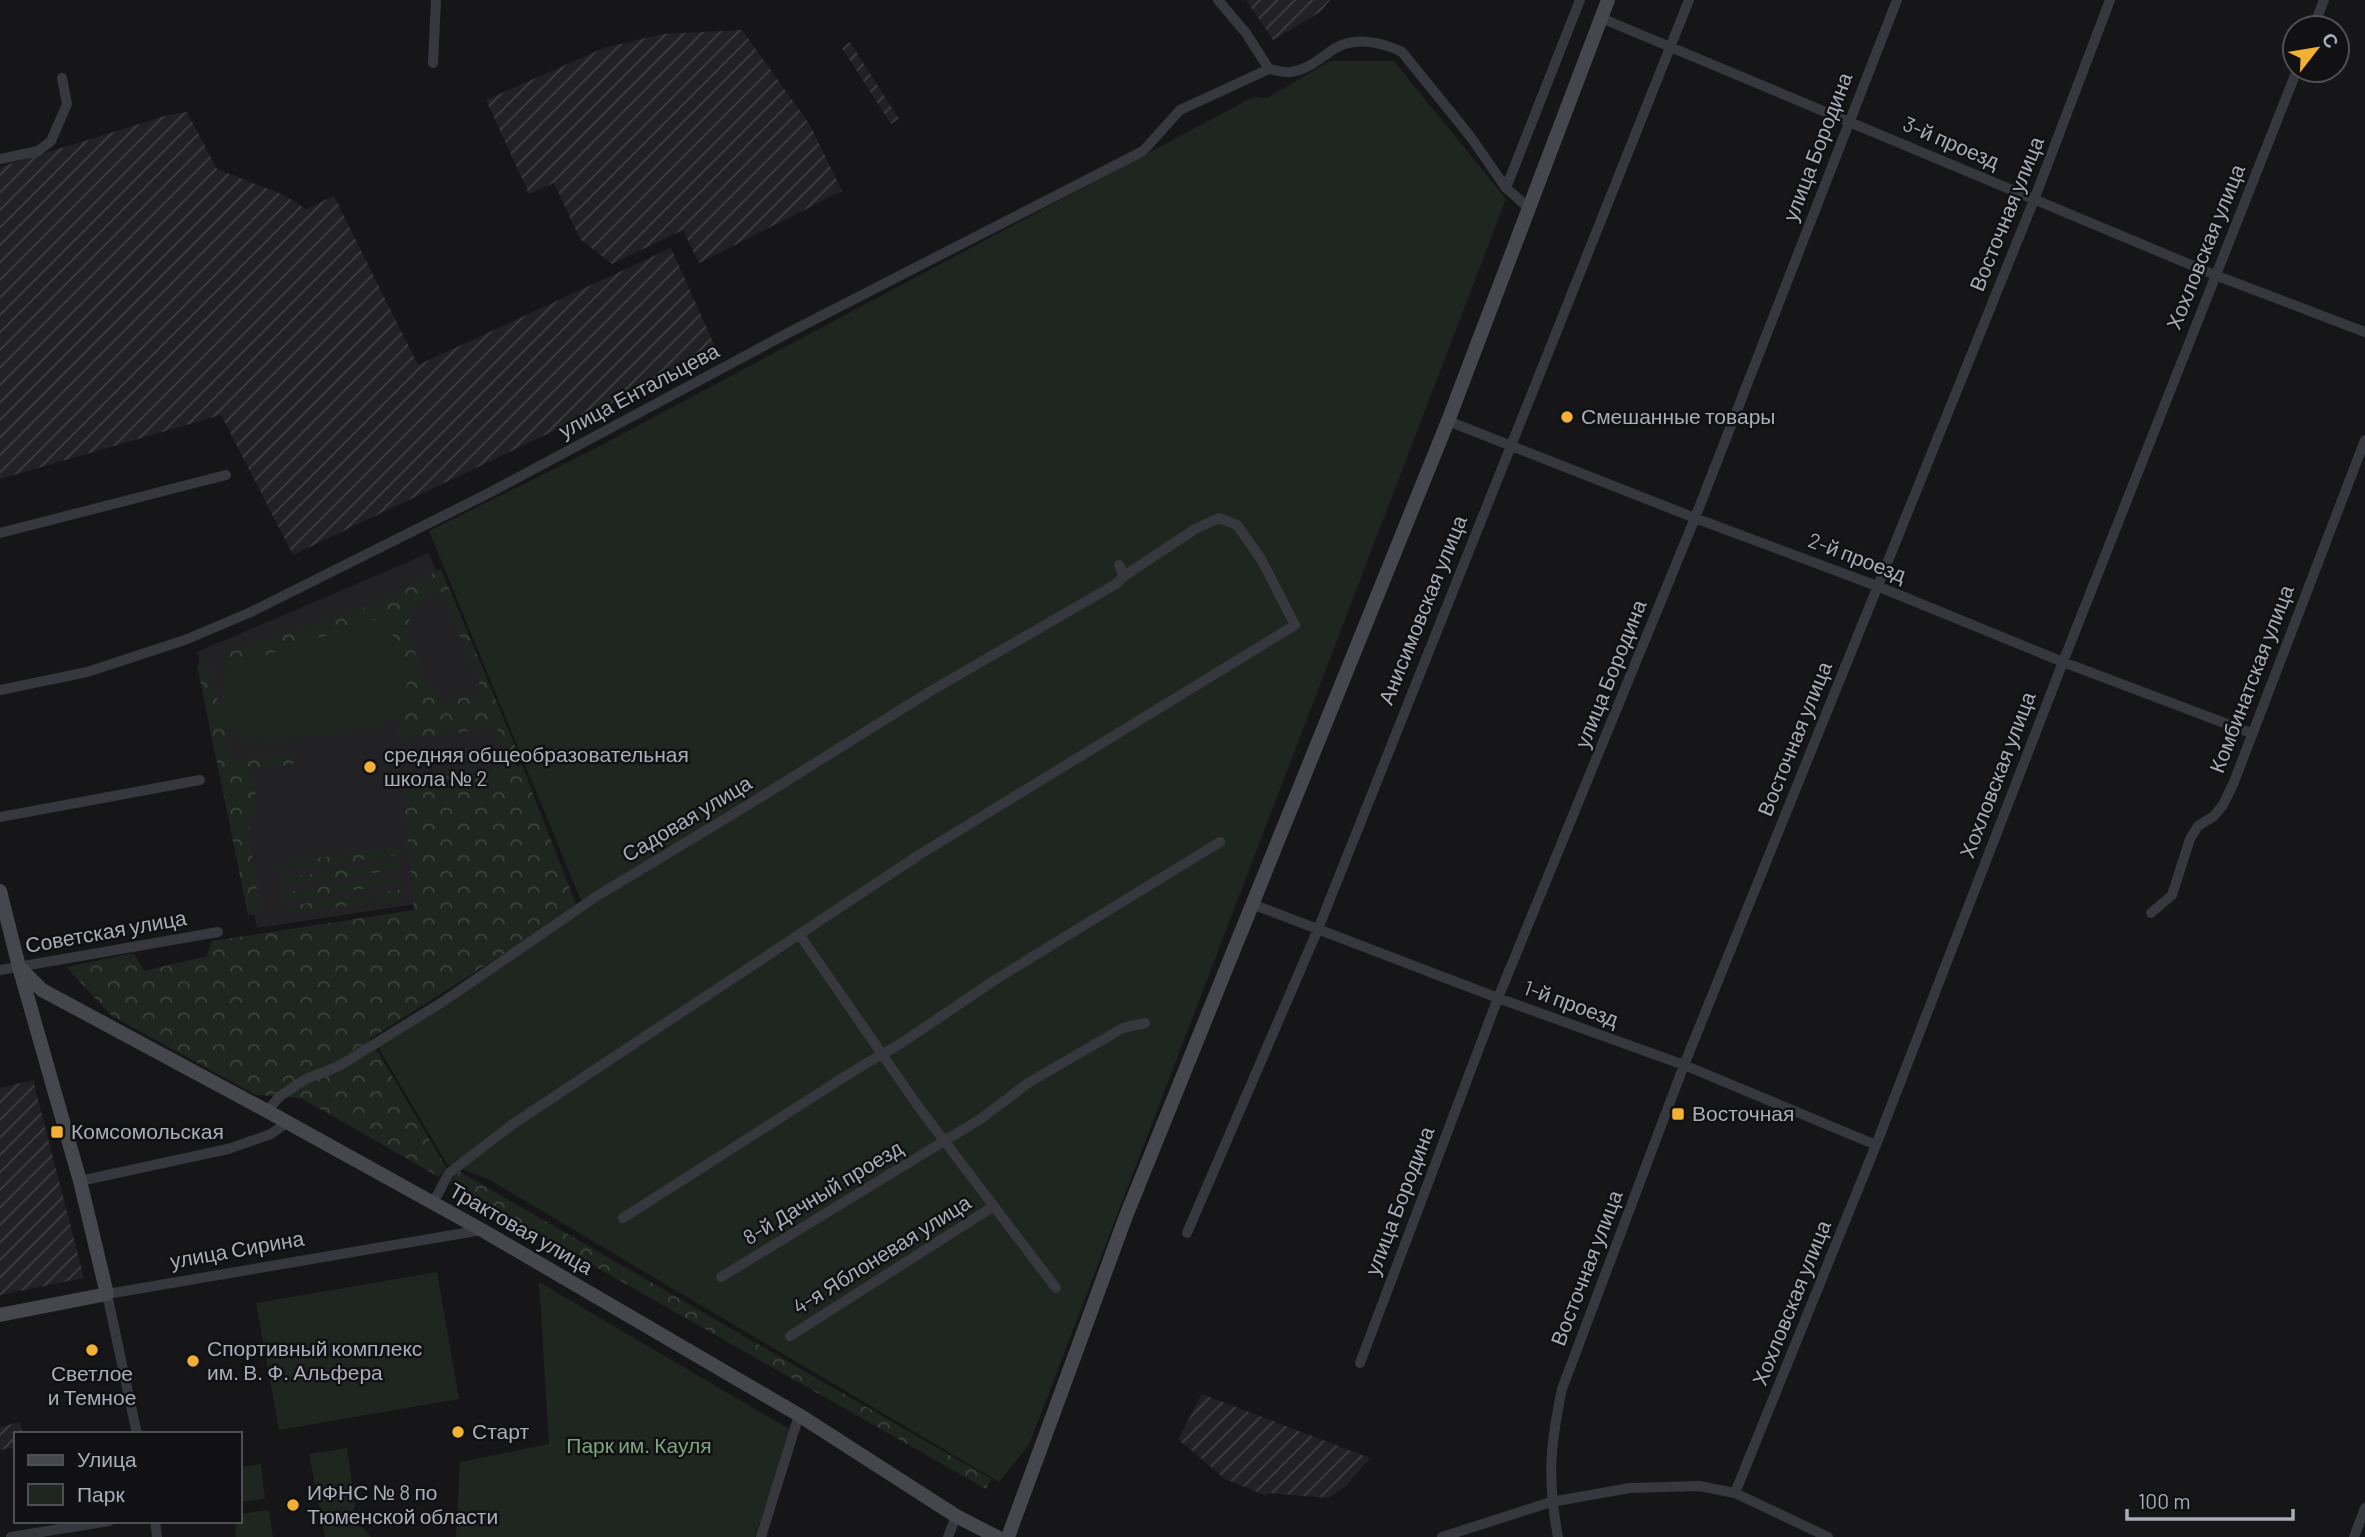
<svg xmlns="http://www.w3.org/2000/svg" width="2365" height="1537" font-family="Barlow,sans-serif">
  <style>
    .built { fill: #222225 }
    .industrial { fill: url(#industrial-furrows) }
    .green { fill: #1e261f }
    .forest { fill: url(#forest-crowns); fill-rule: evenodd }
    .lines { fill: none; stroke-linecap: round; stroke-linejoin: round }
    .street { stroke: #37383d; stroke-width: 10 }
    .secondary { stroke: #45474d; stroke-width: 14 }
    .poi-dot { fill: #f2b134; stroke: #111113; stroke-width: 2.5 }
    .labels { text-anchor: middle; stroke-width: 5; stroke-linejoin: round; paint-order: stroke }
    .street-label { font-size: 21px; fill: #a8adb8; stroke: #111113 }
    .poi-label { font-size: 21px; fill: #a8adb8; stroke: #111113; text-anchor: start }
    .park-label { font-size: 21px; fill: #7fa381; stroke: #111113 }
  </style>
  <defs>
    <pattern id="industrial-furrows" width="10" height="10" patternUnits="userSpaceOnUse" patternTransform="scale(1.75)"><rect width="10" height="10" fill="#222225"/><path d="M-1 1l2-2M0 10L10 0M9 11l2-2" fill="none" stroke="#3f3f43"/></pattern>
    <pattern id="forest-crowns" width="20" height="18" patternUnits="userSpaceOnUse" patternTransform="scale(1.75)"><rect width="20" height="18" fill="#1e261f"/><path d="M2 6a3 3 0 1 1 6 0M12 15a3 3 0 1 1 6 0" fill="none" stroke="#3c433d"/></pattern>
  </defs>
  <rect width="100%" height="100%" fill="#161618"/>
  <path class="built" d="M429,553l135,329 -307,46 -60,-276z"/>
  <path class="industrial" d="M1246,0h84l-10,12 -47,28z
    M742,30l68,95 32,66 -143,72 -16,-33 -71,34 -32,-25 -26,-56 -25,11 -43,-94 118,-52 58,-14z
    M850,42l49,77 -8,5 -49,-76z
    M187,112l30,57 67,26 22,14 28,-13 84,169 253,-117 47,105 -425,202 -72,-140 -221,64v-312l168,-52z
    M33,1080l51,198 -84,17v-207z
    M1202,1394l168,64 -24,28 -18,12 -60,-5 -1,3 -42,-17 -47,-40z
    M20,1422l3,12h-7v13l-16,3v-23z"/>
  <path class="green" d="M1330,61h64l112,138 -477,1246 -30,37 -511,-303 -41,-15 -73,-124 210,-132 -155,-377 169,-84 655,-350 14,1z
    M370,621l14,2 19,27 5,26 -5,36 -19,14 -131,18c-40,-18 -35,-39 -27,-76z
    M437,1272l22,127 -180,31 -23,-127z
    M539,1282l252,148 -36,107h-299l4,-75 89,-18z
    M347,1448l8,57 -4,17 11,5 9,10h-46l-16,-83z
    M261,1464l4,35 -25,3v-35z
    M269,1510l4,27h-37l-1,-16h5v-7z"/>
  <path class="forest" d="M441,569l79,189 -13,2 -10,-32 -98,11 9,-63 -5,-26 -23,-32 -154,50 -5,-13 154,-51zM442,591l41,102 -40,10 -19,-25 -18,-52 14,-26z
    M208,661l25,100 60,-9 3,11 -46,8 7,28 -9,27 12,87 -12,2 -51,-250z
    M522,765l55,142 -207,132 76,128 -7,10 -138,-79 -45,-3 -144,-79 -46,-49 68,-14 10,18 63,-15 5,-15 202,-31 -12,-131z
    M397,847l1,8 -121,17 -1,-8z
    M399,861l1,8 -121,18 -1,-8z
    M401,875l1,8 -121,18 -1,-8z
    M403,889l1,8 -121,18 -1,-8z
    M457,1170l534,309 -5,10 -536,-305z"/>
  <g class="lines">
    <path class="street" d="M1218,0l28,33 23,36c6,1 15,4 22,3 17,-2 29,-14 43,-23 20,-13 48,-7 68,3l68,84 36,52 24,21
      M1601,18l614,257 150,57
      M2313,28l11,-28
      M433,63l3,-63
      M0,159l38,-8 13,-10 16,-37 -5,-26
      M1506,188l74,-188
      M1448,421l247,97 182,68 186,76 188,71
      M0,533l226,-58
      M0,690l87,-18 98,-32 66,-28 238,-119 299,-160 355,-182 37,-41 89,-41
      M0,817l200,-37
      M1252,904l246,94 186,67 192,80
      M2151,913l21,-18 18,-56 8,-13 16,-10 9,-11 11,-23 131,-342
      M799,934l121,175 136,179
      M0,970l218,-38
      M267,1111l13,-15 26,-17 33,-13 105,-65 153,-105 151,-91 181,-113 187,-108 8,-8 -5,-11
      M80,1181l148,-32 43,-15 17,-12
      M433,1203l16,-30 64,-49 406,-269 376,-230 -34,-66 -24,-34 -18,-7 -24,11 -71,47
      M623,1218l237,-151 40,-23 98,-66 222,-136
      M1187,1233l131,-304 371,-929
      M721,1277l261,-159 46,-35 95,-55 22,-5
      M790,1336l204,-130
      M1360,1363l138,-365 197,-480 202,-518
      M137,1434l-30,-140 375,-64
      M1735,1493l141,-348 187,-483 234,-592
      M155,1521l2,16
      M11,1537l98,-16
      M761,1537l38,-122
      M948,1537l8,-21
      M1442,1537l109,-35 79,-14 69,-2 36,7 93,44
      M1558,1537c-11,-58 -8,-91 4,-148l122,-324 350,-865 76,-200
      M2354,1537l11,-29"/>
    <path class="secondary" d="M0,891l19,76 61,214 27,113 -107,21
      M19,967l23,23 225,121 215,119 317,185 157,101 41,21
      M1008,1537l118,-321 322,-795 160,-421"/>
  </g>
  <g class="poi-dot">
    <circle cx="1567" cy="417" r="7"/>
    <circle cx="370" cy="767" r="7"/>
    <rect x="1671" y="1107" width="14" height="14" rx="3.5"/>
    <rect x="50" y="1125" width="14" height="14" rx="3.5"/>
    <circle cx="92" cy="1350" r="7"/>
    <circle cx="193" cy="1361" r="7"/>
    <circle cx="458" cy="1432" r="7"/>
    <circle cx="293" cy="1505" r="7"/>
  </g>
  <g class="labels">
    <g class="street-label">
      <text transform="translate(1951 143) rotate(23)" y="7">3-й проезд</text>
      <text transform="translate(1818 147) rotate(-69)" y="7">улица Бородина</text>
      <text transform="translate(2007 214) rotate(-68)" y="7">Восточная улица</text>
      <text transform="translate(2206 247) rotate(-68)" y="7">Хохловская улица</text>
      <text transform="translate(639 391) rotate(-28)" y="7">улица Ентальцева</text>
      <text transform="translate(1857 558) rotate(21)" y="7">2-й проезд</text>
      <text transform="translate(1423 610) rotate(-68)" y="7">Анисимовская улица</text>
      <text transform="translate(1611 674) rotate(-68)" y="7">улица Бородина</text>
      <text transform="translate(2252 679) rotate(-69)" y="7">Комбинатская улица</text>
      <text transform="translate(1795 739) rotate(-68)" y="7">Восточная улица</text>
      <text transform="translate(1998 775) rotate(-69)" y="7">Хохловская улица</text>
      <text transform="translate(687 819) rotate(-31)" y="7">Садовая улица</text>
      <text transform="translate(106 932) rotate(-10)" y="7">Советская улица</text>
      <text transform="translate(1571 1004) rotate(20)" y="7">1-й проезд</text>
      <text transform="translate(823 1193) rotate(-31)" y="7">8-й Дачный проезд</text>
      <text transform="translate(1400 1201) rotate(-69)" y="7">улица Бородина</text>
      <text transform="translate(521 1229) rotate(30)" y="7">Трактовая улица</text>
      <text transform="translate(237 1250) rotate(-10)" y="7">улица Сирина</text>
      <text transform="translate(882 1255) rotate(-32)" y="7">4-я Яблоневая улица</text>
      <text transform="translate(1587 1268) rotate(-69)" y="7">Восточная улица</text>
      <text transform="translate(1792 1303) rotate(-68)" y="7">Хохловская улица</text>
    </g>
    <g class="poi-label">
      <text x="1581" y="424">Смешанные товары</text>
      <text x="384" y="762">средняя общеобразовательная<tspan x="384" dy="24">школа № 2</tspan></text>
      <text x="1692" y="1121">Восточная</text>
      <text x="71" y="1139">Комсомольская</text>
      <text x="207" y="1356">Спортивный комплекс<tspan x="207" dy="24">им. В. Ф. Альфера</tspan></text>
      <text x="92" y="1381" text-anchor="middle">Светлое<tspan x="92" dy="24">и Темное</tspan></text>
      <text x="472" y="1439">Старт</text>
      <text x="307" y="1500">ИФНС № 8 по<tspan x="307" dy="24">Тюменской области</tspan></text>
    </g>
    <g class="park-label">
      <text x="639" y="1453">Парк им. Кауля</text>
    </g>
  </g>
  <rect x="14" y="1432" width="228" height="91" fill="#111113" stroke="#4d4f55" stroke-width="2"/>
  <rect x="28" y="1455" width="35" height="10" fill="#45474d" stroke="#4d4f55" stroke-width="2"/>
  <text x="77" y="1467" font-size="21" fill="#a8adb8">Улица</text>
  <rect x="28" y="1484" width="35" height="21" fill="#1e261f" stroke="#4d4f55" stroke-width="2"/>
  <text x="77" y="1502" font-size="21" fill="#a8adb8">Парк</text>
  <g transform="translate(2316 49) rotate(59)"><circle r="33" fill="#111113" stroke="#4d4f55" stroke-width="2"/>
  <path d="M0-5L12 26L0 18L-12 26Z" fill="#f2b134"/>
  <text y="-10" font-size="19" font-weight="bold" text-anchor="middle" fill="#a8adb8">С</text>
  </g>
  <path d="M2127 1509v10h166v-10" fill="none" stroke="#a8adb8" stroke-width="3.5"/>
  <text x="2138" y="1509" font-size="21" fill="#a8adb8" stroke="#111113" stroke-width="5" paint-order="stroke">100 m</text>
</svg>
